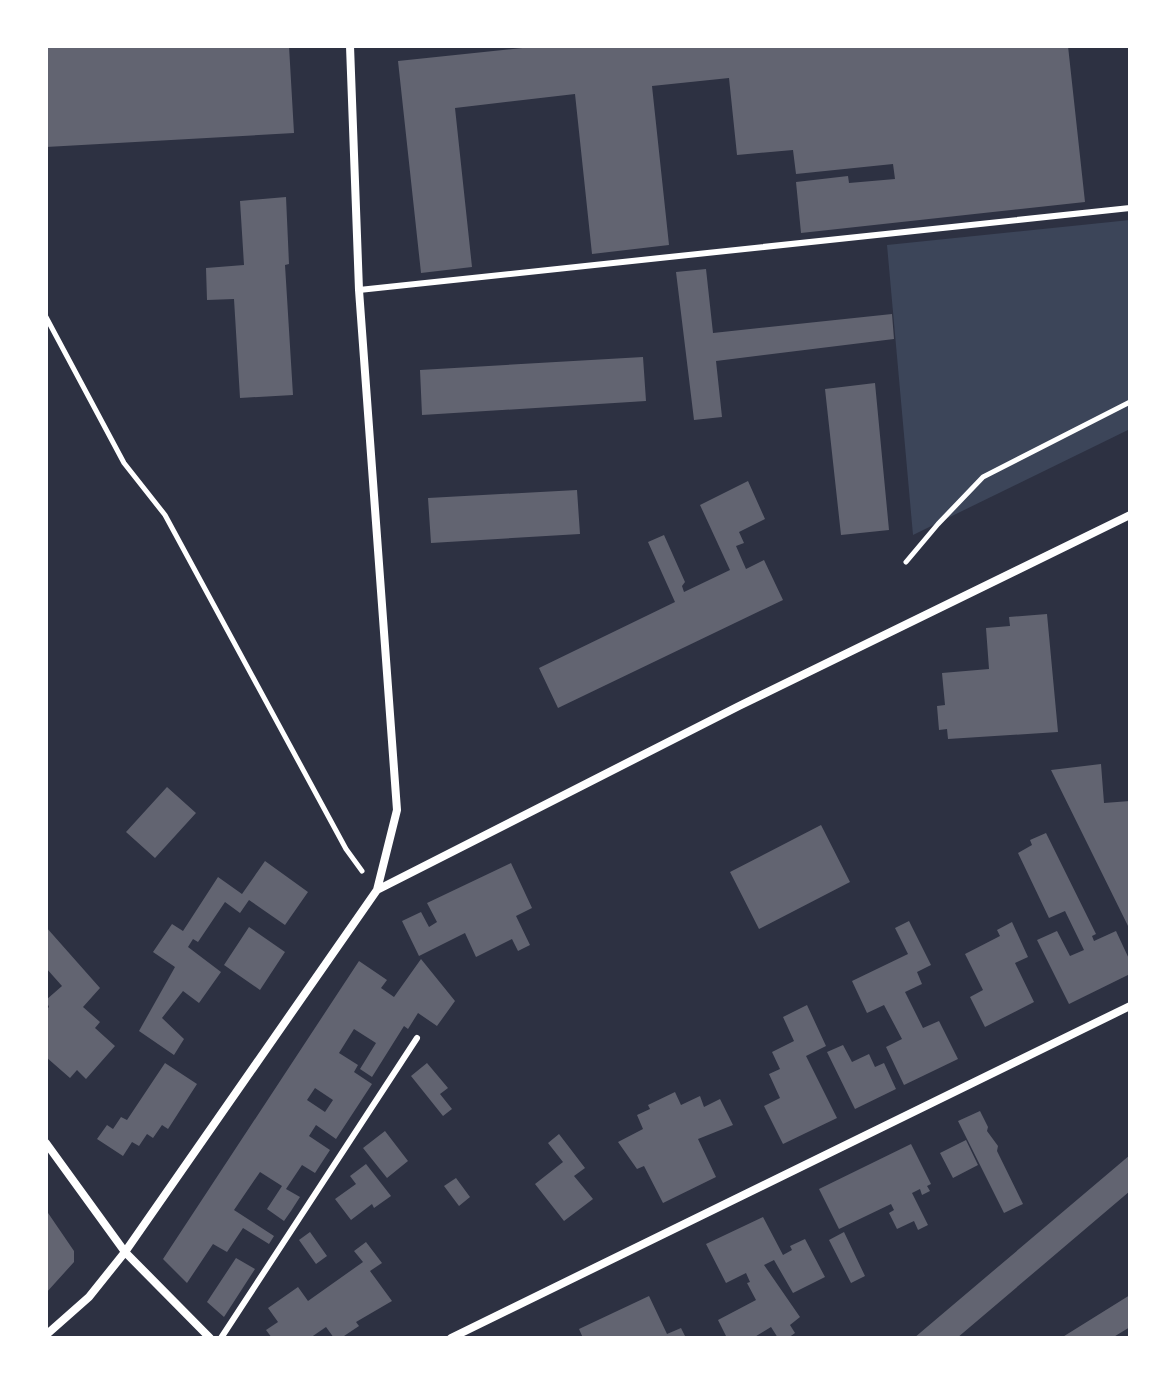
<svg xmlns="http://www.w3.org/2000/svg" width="1176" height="1384" font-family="Overpass,sans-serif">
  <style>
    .green { fill: #3c4559 }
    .building { fill: #626471; fill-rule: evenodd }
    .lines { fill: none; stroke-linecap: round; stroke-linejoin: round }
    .path { stroke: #fff; stroke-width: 5 }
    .service { stroke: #fff; stroke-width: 6 }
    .minor { stroke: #fff; stroke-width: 8 }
  </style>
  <rect width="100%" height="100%" fill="#2d3142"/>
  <path class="green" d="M1130,220v209l-217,106 -26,-290z"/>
  <path class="building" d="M46,46h243l5,87 -248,14z
    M542,46h526l17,156 -284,31 -5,-51 52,-6 1,7 46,-4 -2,-15 -97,10 -3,-24 -56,5 -8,-77 -77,8 17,159 -77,9 -17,-160 -120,14 17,159 -51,6 -23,-212z
    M286,197l3,67 -4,1 8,130 -53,3 -6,-99 -27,1 -1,-32 38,-3 -4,-64z
    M706,269l7,64 179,-19 2,25 -178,22 6,56 -28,3 -18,-148z
    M643,357l3,44 -224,14 -2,-45z
    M875,383l14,147 -48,5 -16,-146z
    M748,481l17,38 -26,13 5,11 -8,3 10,23 18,-9 19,40 -225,108 -19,-40 136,-66 -27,-60 16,-7 21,47 -3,4 2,6 46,-22 -30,-65z
    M577,490l3,44 -149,9 -3,-45z
    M1047,614l11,118 -110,7 -1,-10 -8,1 -2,-24 8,-1 -3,-32 47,-4 -3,-41 24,-2 -1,-9z
    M1101,764l3,39 26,-2v129l-79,-160z
    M167,787l29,26 -41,45 -29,-26z
    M821,825l29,57 -91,47 -29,-57z
    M1046,833l50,101 -4,2 2,5 22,-10 14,30v13l-61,30 -32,-64 20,-9 13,25 14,-6 -19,-39 -16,7 -31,-65 14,-8 -2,-5z
    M265,861l43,31 -23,33 -36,-25 -9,13 -15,-11 -27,40 -5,-3 -5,8 33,25 -22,31 -16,-12 -21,27 22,21 -10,16 -35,-24 36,-64 -22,-15 19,-28 11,7 35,-54 24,17z
    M511,863l21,45 -16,8 14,29 -12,6 -6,-12 -36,18 -11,-24 -46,23 -17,-35 19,-9 8,15 8,-5 -10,-19z
    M909,921l22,44 -14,7 5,12 -17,8 18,36 16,-7 19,38 -54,26 -18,-38 16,-8 -18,-34 -17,8 -15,-32 56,-27 -13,-26z
    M1012,922l16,35 -13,6 19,39 -49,25 -15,-30 13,-7 -18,-36 35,-18 -3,-6z
    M46,927l54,61 -17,19 17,15 -5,6 20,18 -29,33 -9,-9 -7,8 -24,-21v-47l3,-3 -3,-7 16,-14 -16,-18z
    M249,927l36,25 -25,38 -36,-25z
    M421,959l34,42 -18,25 -19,-13 -10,16 -4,-3 -32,51 -12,-8 16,-26 -22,-14 -15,24 19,12 -4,7 18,12 -36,55 -20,-14 -7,11 21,14 -15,23 -13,-8 -16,24 14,8 -9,14 -7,10 -17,-12 15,-23 -22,-14 -26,38 40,26 -5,8 -26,-16 -16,24 -14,-8 -26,39 -24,-24 196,-298 28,19 -6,8 13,9zM315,1088l18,12 -8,12 -18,-12z
    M807,1005l19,41 -20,10 31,62 -54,26 -19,-38 16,-8 -11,-24 11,-5 -8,-17 22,-11 -11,-24z
    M843,1045l9,17 17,-8 6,13 9,-4 12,26 -41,20 -28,-57z
    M165,1063l32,21 -29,45 -6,-4 -9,13 -6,-4 -8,12 -7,-4 -9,14 -26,-17 10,-14 6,4 8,-12 6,3z
    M427,1063l21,25 -8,6 12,15 -9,7 -32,-40z
    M675,1092l6,13 19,-9 4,11 16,-8 13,26 -35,14 18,38 -53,26 -19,-37 -7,3 -19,-27 25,-13 -6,-14 13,-6 -2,-4z
    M980,1111l8,16 -1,4 11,15 -1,5 26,53 -19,9 -46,-92z
    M385,1131l23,30 -21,17 -24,-30z
    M559,1134l26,34 -11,8 19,23 -29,22 -29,-37 28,-22 -15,-19z
    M966,1140l12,25 -25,13 -13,-25z
    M911,1144l20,40 -4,2 3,5 -8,4 -2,-6 -8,4 16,32 -10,5 -4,-9 -17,8 -8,-16 5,-3 -3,-6 -52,25 -20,-40z
    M1130,1155v36l-173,147h-43z
    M366,1164l25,32 -17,12 -2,-4 -21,16 -16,-21 21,-15 -6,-8z
    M456,1178l14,19 -11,9 -15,-20z
    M46,1210l28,41v11l-28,31z
    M763,1217l20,38 9,-5 -2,-4 15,-7 20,38 -32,16 -19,-33 -10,5 36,52 -10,8 5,8 -7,5h-10l-7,-11 -18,11h-26l-9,-18 38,-20 -9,-17 3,-1 -4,-9 -20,10 -20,-39z
    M310,1232l17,24 -11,8 -17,-24z
    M844,1232l21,44 -14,7 -22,-43z
    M366,1242l16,21 -12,8 22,30 -36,21 3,4 -18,12h-7l-8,-11 -16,11h-38l-6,-8 12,-8 -10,-14 30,-21 10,14 55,-39 -9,-11z
    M236,1258l19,11 -31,48 -17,-15z
    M1130,1295v32l-18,11h-51z
    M649,1296l18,38 14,-6 5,10h-103l-4,-9z"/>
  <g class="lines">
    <path class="path" d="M46,317l78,146 41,52 181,334 16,22
      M906,562l32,-38 45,-47 147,-75"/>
    <path class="service" d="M359,290l771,-82
      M221,1338l196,-300"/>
    <path class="minor" d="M350,46l9,244 38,520 -20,80
      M46,1143l79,109 85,86
      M46,1335l43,-38 36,-45 252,-362 362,-184 391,-191
      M451,1338l679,-332"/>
  </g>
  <rect width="1176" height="1384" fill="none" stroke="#ffffff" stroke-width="96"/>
</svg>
